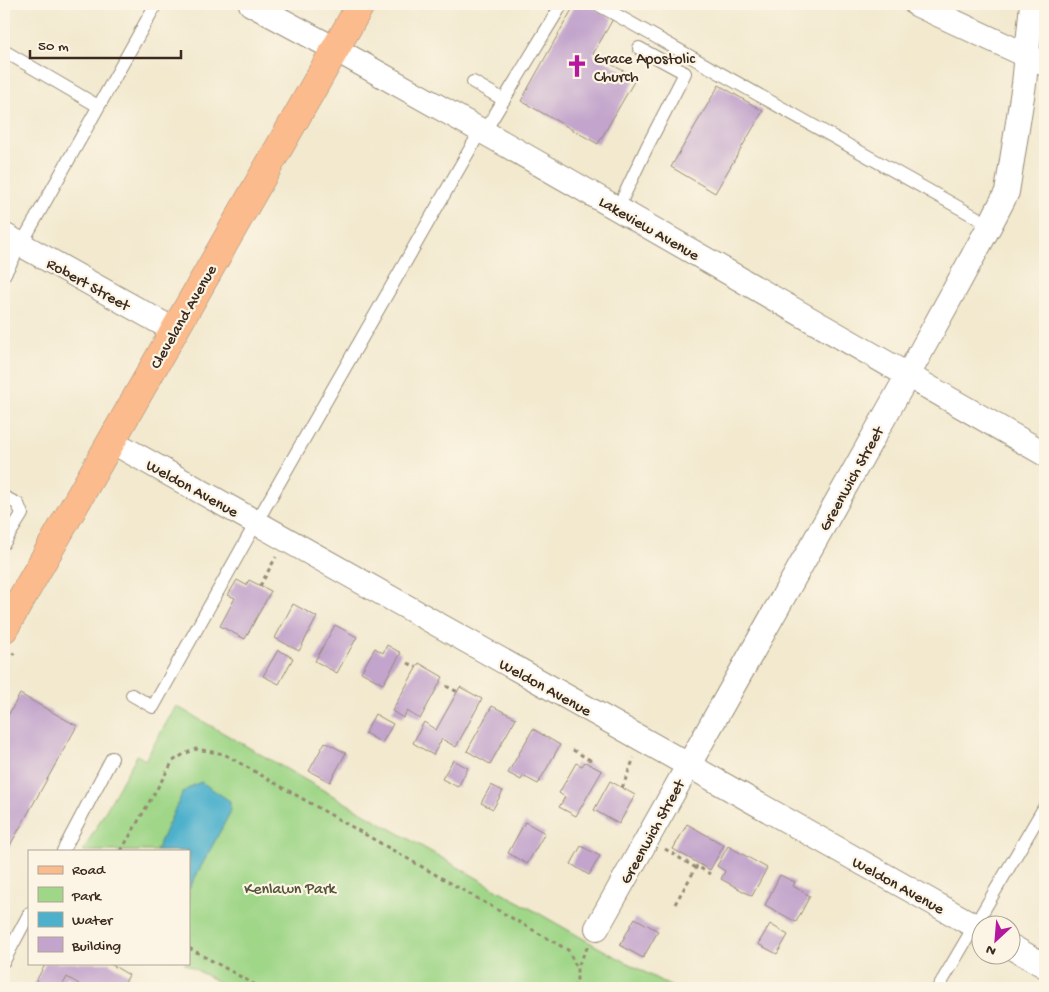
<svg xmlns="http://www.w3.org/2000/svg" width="1049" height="992" font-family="'Gochi Hand',sans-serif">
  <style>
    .green { fill: #9fd687; stroke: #6d8052 }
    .water { fill: #4db1cc; stroke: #446e75 }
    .building { fill: #c2a4cc }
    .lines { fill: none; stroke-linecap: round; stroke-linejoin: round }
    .lane-casing { stroke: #968a76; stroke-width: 14 }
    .street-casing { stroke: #968a76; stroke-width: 26 }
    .primary-casing { stroke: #968a76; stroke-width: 29 }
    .path { stroke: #968a76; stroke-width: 3; stroke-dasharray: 4 4; stroke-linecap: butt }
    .lane { stroke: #fff; stroke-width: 12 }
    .street { stroke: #fff; stroke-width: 24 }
    .primary { stroke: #fbbb8c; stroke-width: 28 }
    .labels { text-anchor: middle; stroke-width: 4.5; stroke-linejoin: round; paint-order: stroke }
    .poi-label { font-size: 16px; fill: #3b2a1e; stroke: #fcf5e5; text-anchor: start }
    .street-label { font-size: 16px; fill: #3b2a1e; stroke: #fcf5e5 }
    .park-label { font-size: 16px; fill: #545538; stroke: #fcf5e5 }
  </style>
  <rect width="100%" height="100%" fill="#fcf5e5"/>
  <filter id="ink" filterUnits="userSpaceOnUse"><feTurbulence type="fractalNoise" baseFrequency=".02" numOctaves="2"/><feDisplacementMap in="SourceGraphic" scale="10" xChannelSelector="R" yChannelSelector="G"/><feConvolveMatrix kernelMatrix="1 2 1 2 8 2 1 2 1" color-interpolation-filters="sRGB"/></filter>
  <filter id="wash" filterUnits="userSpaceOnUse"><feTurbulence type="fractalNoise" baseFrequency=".0096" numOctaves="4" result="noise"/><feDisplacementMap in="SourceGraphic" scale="20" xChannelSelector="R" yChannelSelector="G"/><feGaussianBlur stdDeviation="1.12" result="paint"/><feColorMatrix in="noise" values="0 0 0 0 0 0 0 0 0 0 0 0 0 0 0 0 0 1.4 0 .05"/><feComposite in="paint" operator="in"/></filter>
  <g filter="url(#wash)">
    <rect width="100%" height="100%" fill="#f2e9cf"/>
    <path class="green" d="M176,706l420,240 78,42h-445l-45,-25h5v-112h-106l54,-96 8,5z"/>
    <path class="water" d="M201,782l29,19v12l-41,76v-38h-33l27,-59 9,-6z"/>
    <g id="blocks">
      <path class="building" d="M575,4h11l27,15 -20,35 43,24 -38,66 -77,-43z
        M719,85l44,26 -48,82 -44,-26z
        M237,580l9,5 3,-5 22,11 -26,48 -25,-13 15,-28 -7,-3z
        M293,604l24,13 -18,34 -24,-13z
        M335,625l22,12 -20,36 -22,-12z
        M387,645l14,8 -18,31 -22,-12 14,-24 8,5z
        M278,650l15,8 -14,26 -16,-8z
        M419,663l24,14 -23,42 -13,-8 -4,7 -11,-7z
        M460,687l22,12 -26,48 -14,-8 -9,16 -20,-12 11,-21 12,8z
        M20,694l57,32 -73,130v-133z
        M492,706l24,12 -26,46 -23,-13z
        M375,714l18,10 -11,19 -17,-10z
        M533,729l27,16 -22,39 -15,-8 -2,4 -13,-7z
        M325,742l21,11 -16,29 -21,-11z
        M453,760l15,8 -10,19 -16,-8z
        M585,762l17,9 -26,45 -17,-9 6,-10 -6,-4 17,-30 6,3z
        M610,781l25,14 -16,29 -25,-14z
        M491,785l12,6 -10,18 -12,-6z
        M525,822l20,11 -18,31 -19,-11z
        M687,824l37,21 -14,25 -37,-21z
        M581,846l19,10 -11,19 -18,-11z
        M728,846l39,22 -15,28 -31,-17 4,-8 -8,-5z
        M780,875l15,7 -2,4 17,10 -14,26 -31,-17z
        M635,918l23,13 -15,27 -23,-13z
        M770,924l18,11 -11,19 -19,-10z
        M46,963h63l20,12 -7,13h-45l2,-4 -12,-7 -6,11h-29z"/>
    </g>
  </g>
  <g filter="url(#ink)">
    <use href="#blocks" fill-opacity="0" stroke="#968a76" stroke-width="1"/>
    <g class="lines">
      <defs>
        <path id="lane" d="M597,4l393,221
          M4,51l94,55
          M473,82l31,18
          M618,208l29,-61 38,-74 -46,-25
          M4,275l152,-271
          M4,497l14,7 4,10 -18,29
          M132,695l21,12 103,-184 225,-393 10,-9 71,-117
          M63,851l49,-93
          M4,961l25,-47
          M938,988l107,-182"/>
        <path id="street" d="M251,4l84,45 161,90 549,315
          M916,4l129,60
          M4,235l170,95
          M111,441l871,489
          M597,928l311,-553 82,-150 17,-33 17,-108 8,-80
          M1012,947l33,19"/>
        <path id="primary" d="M4,629l357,-625"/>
      </defs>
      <use href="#lane" class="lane-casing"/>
      <use href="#street" class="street-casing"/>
      <use href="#primary" class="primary-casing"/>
      <path class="path" d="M260,586l16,-29
        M12,653l5,3
        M408,663l8,4
        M446,686l12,6
        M573,750l17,10 -1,4
        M622,788l12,-30
        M665,849l31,19
        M121,851l52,-90 11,-7 12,-5 28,5 344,196 9,18
        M675,904l22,-38 13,8
        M189,948l72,40
        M574,988l3,-9v-11l11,-22"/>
      <use href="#lane" class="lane"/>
      <use href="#street" class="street"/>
      <use href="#primary" class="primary"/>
    </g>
  </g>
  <defs>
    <symbol id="church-bare" viewBox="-9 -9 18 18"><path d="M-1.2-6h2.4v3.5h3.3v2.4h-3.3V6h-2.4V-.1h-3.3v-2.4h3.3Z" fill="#b5179e" stroke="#fcf5e5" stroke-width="2.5" paint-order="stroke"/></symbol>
  </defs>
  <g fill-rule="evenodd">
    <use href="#church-bare" x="561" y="50" width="32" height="32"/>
  </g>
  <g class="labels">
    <g class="poi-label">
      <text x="594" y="63">Grace Apostolic<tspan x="594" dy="18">Church</tspan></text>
    </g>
    <g class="street-label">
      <text transform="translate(650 227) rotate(30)" y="6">Lakeview Avenue</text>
      <text transform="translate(89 283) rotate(29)" y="6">Robert Street</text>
      <text transform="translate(182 316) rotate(-60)" y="6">Cleveland Avenue</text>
      <text transform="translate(850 478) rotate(-61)" y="6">Greenwich Street</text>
      <text transform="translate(193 487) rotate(29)" y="6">Weldon Avenue</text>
      <text transform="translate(546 686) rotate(29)" y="6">Weldon Avenue</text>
      <text transform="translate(651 831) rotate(-61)" y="6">Greenwich Street</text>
      <text transform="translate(899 884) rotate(29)" y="6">Weldon Avenue</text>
    </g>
    <g class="park-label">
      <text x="290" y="893">Kenlawn Park</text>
    </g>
  </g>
  <rect width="1049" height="992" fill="none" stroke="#fcf5e5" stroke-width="20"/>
  <rect x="28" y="850" width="162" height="115" fill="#fcf5e5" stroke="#afa495"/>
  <rect x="38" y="866" width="25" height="8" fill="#fbbb8c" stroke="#afa495"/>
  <text x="72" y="874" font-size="15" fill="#3b2a1e">Road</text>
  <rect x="38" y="887" width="25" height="15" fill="#9fd687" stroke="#afa495"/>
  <text x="72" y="900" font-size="15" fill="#3b2a1e">Park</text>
  <rect x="38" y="912" width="25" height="15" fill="#4db1cc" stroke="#afa495"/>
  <text x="72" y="924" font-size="15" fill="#3b2a1e">Water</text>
  <rect x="38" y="937" width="25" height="15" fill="#c2a4cc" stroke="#afa495"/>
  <text x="72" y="950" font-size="15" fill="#3b2a1e">Building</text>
  <g transform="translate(996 940) rotate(206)"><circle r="24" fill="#fcf5e5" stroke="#afa495"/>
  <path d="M0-4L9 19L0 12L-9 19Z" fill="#b5179e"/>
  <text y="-8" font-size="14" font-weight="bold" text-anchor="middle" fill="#3b2a1e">N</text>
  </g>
  <path d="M30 50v8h151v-8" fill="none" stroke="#3b2a1e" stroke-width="2.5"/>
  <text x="38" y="50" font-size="15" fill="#3b2a1e" stroke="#fcf5e5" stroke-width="4" paint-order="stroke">50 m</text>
</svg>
